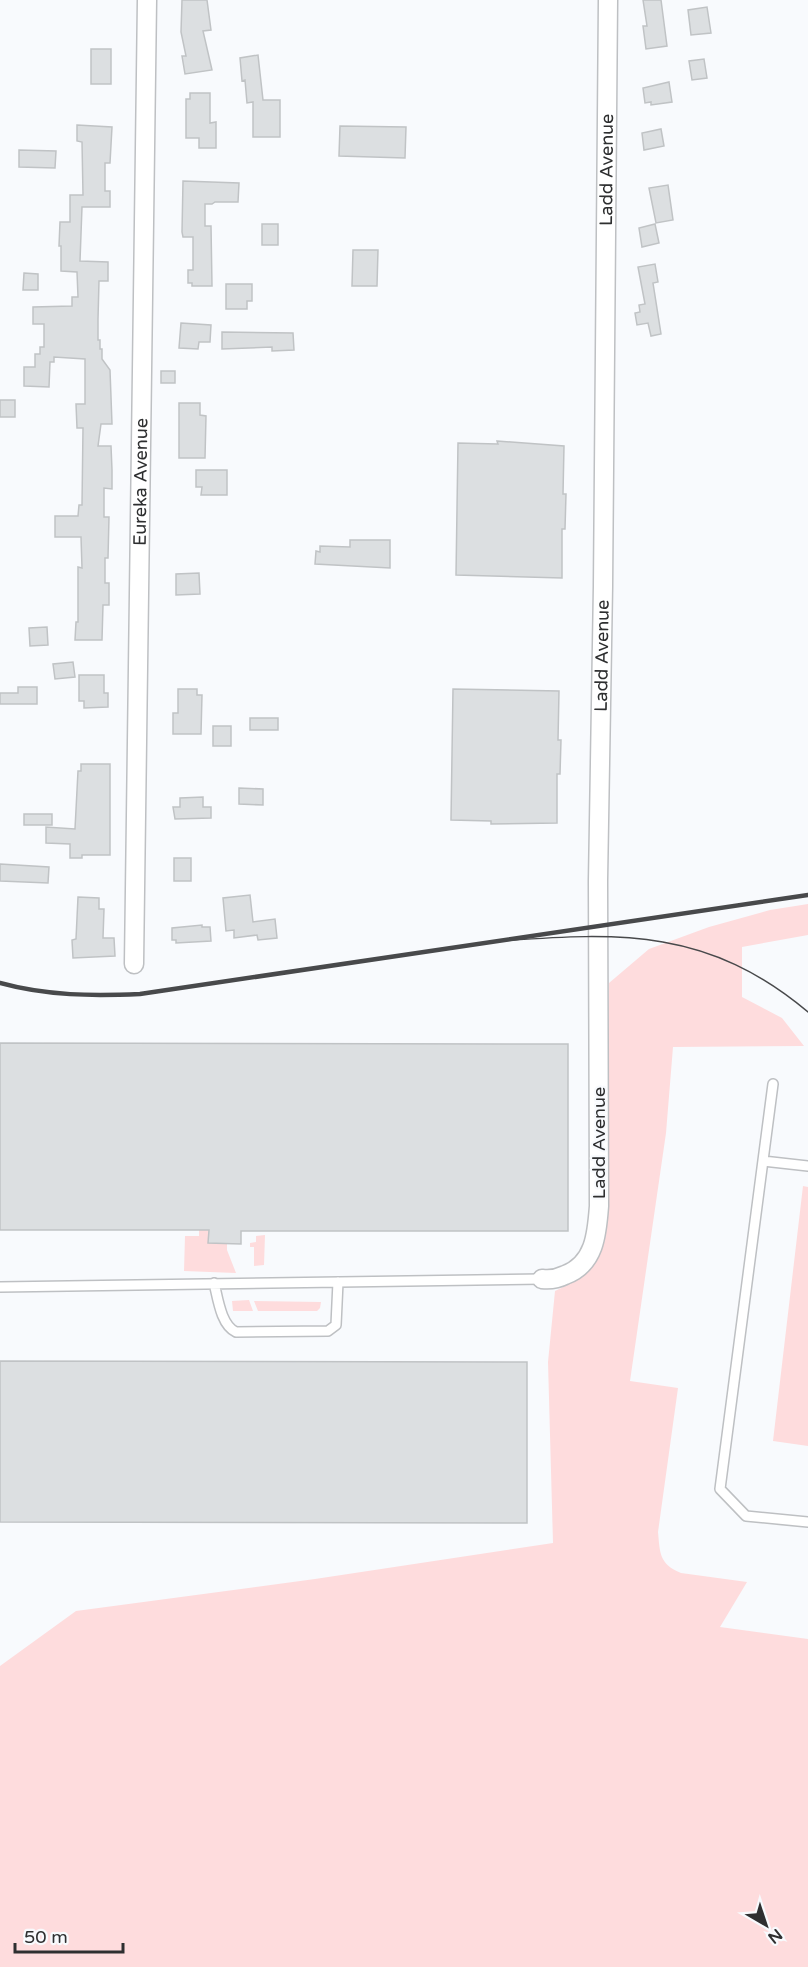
<svg xmlns="http://www.w3.org/2000/svg" width="808" height="1967" font-family="'Varela Round',sans-serif">
  <style>
    .green { fill: #fedcdd }
    .building { fill: #dcdfe1; stroke: #c0c3c5; stroke-width: 1.5 }
    .lines { fill: none; stroke-linecap: round; stroke-linejoin: round }
    .lane-casing { stroke: #bec0c3; stroke-width: 12 }
    .street-casing { stroke: #bec0c3; stroke-width: 21 }
    .lane { stroke: #fff; stroke-width: 9 }
    .street { stroke: #fff; stroke-width: 18 }
    .tram { stroke: #48494b; stroke-width: 1.5 }
    .rail { stroke: #48494b; stroke-width: 4.5 }
    .labels { text-anchor: middle; stroke-width: 4.5; stroke-linejoin: round; paint-order: stroke }
    .street-label { font-size: 18px; fill: #2e2f30; stroke: #f8fafd }
  </style>
  <rect width="100%" height="100%" fill="#f8fafd"/>
  <path class="green" d="M808,904v31l-66,12v50l40,21 22,28 -131,1 -7,86 -36,248 48,7 -20,144c2,21 1,32 23,41l66,9 -27,45 88,12v328h-808v-301l76,-55 239,-32 238,-36 -5,-181 7,-71c25,-11 44,-25 49,-53l5,-255 40,-34 60,-22 61,-17z
    M803,1186l5,1v259l-35,-5z
    M199,1230h10l-1,13h19v7l9,23 -52,-2 1,-35h14z
    M265,1235l-1,30 -10,1v-19h-4v-4l6,-1v-6z
    M249,1300l4,11h-20l-1,-10z
    M254,1301l67,1 -1,6 -3,3h-59z"/>
  <path class="building" d="M182,0h25l4,30 -8,1 9,39 -27,4 -3,-18h4l-5,-24z
    M643,0h18l6,46 -21,3 -3,-23h4z
    M707,7l4,26 -20,2 -3,-25z
    M91,49h20v35h-20z
    M258,55l5,45h17v37h-27v-35l-6,1 -2,-23 -3,1 -2,-23z
    M704,59l3,19 -15,2 -3,-19z
    M669,82l3,20 -21,3v-3l-6,1 -2,-15z
    M190,93h20v30l6,-1v26h-17v-10h-13v-39h4z
    M77,125l35,2 -2,36h-5v28h5v16h-28l-2,54 28,1v19h-9l-1,38v21h2v9h2v10l8,11 2,54h-11l-3,22h13l1,24v19l-8,-1v29h5l-1,41h-3v25h4v22h-6l-1,35h-27l1,-18h2v-55l4,1 -1,-31h-26v-21h23l1,-11h3l1,-77h-6l-1,-24h9v-45l-31,-2v5h-4l-1,25 -25,-1v-19h11v-13h5v-7h4v-23h-11v-17l39,-1v-9h6l-1,-25 -16,-1v-25h-2l1,-24h10v-27h13l-1,-53 -5,-1z
    M340,126l66,1 -1,31 -66,-2z
    M661,129l3,17 -20,4 -2,-17z
    M19,150l37,1 -1,17 -36,-1z
    M183,181l56,2 -1,19h-23l-3,2h-7v22h6l1,60h-20v-3h-4v-13h5v-33h-10l-1,-5z
    M668,185l5,35 -17,3 -7,-35z
    M262,224h16v21h-16z
    M655,224l4,19 -17,4 -3,-19z
    M353,250h25l-1,36h-25z
    M655,264l3,18 -5,1 8,51 -10,2 -3,-13 -11,2 -2,-12 5,-1 -1,-7 6,-1 -7,-37z
    M24,273l14,1v16h-15z
    M226,284h26v17h-5v8h-21z
    M181,323l30,2 -1,17h-11l-1,7 -19,-1z
    M222,332l71,1 1,17 -22,1v-4l-50,2z
    M161,371h14v12h-14z
    M0,400h15v17h-15z
    M179,403h21v12l6,1 -1,42h-26z
    M497,441l67,5 -1,48h3l-1,35h-3v49l-106,-3 2,-132 40,1z
    M196,470h31v25h-26l1,-8h-6z
    M350,540h40v28l-75,-4 1,-13 4,1v-6l30,1z
    M199,573l1,21 -24,1v-21z
    M47,627l1,18 -18,1 -1,-18z
    M73,662l2,15 -20,2 -2,-15z
    M79,675h25v18h4v14l-24,1v-7h-5z
    M18,687h19v17h-37v-11h18z
    M178,689h19v6h5l-1,39h-28v-21h5z
    M453,689l106,2 -1,49h3l-1,34h-3v49l-66,1v-3l-40,-1z
    M250,718h28v12h-28z
    M213,726h18v20h-18z
    M81,764h29v91h-28v3h-12v-14l-24,-1v-16l29,2 3,-58h3z
    M239,788l24,1v16l-24,-1z
    M203,797v10h8v11l-36,1 -2,-12h7v-9z
    M24,814h28v11h-28z
    M174,858h17v23h-17z
    M0,864l49,3 -1,16 -48,-2z
    M250,895l3,27 22,-3 2,19 -19,2 -1,-5 -23,3v-8l-8,1 -3,-33z
    M78,897l21,1v11h5l-1,29h11l1,18 -42,2 -1,-18 4,-1z
    M202,925v2h8l1,14 -35,2v-3h-4v-12z
    M0,1043l568,1v187h-327v13l-33,-1 1,-13h-209z
    M0,1361l527,1v161l-527,-1z"/>
  <g class="lines">
    <defs>
      <path id="lane" d="M773,1084l-53,405 26,27 62,6
        M763,1161l45,5
        M214,1283c4,16 7,42 22,49l92,-1 8,-6 2,-43
        M0,1287l542,-8"/>
      <g id="street">
        <path id="s1" d="M134,964l13,-964"/>
        <path id="s2" d="M542,1279c8,1 15,0 23,-4 30,-11 32,-42 34,-69l-1,-325 5,-295 5,-586"/>
      </g>
    </defs>
    <use href="#lane" class="lane-casing"/>
    <use href="#street" class="street-casing"/>
    <use href="#lane" class="lane"/>
    <use href="#street" class="street"/>
    <path class="tram" d="M501,941c121,-9 208,-12 307,71"/>
    <path class="rail" d="M0,983c47,13 93,13 140,11l668,-99"/>
  </g>
  <g class="labels">
    <g class="street-label">
      <text dy="6" stroke="none"><textPath href="#s2" startOffset="1142">Ladd Avenue</textPath></text>
      <text dy="6" stroke="none"><textPath href="#s1" startOffset="482">Eureka Avenue</textPath></text>
      <text dy="6" stroke="none"><textPath href="#s2" startOffset="656">Ladd Avenue</textPath></text>
      <text transform="translate(599 1143) rotate(-90)" y="6">Ladd Avenue</text>
    </g>
  </g>
  <g transform="translate(766 1925) rotate(141)" stroke="#f8fafd" stroke-width="4.5" paint-order="stroke">
  <path d="M0-4.5L10 22L0 15L-10 22Z" fill="#2e2f30"/>
  <text y="-9" font-size="16" font-weight="bold" text-anchor="middle" fill="#2e2f30">N</text>
  </g>
  <path d="M15 1943v9h108v-9" fill="none" stroke="#2e2f30" stroke-width="3"/>
  <text x="24" y="1943" font-size="18" fill="#2e2f30" stroke="#f8fafd" stroke-width="4.5" paint-order="stroke">50 m</text>
</svg>
